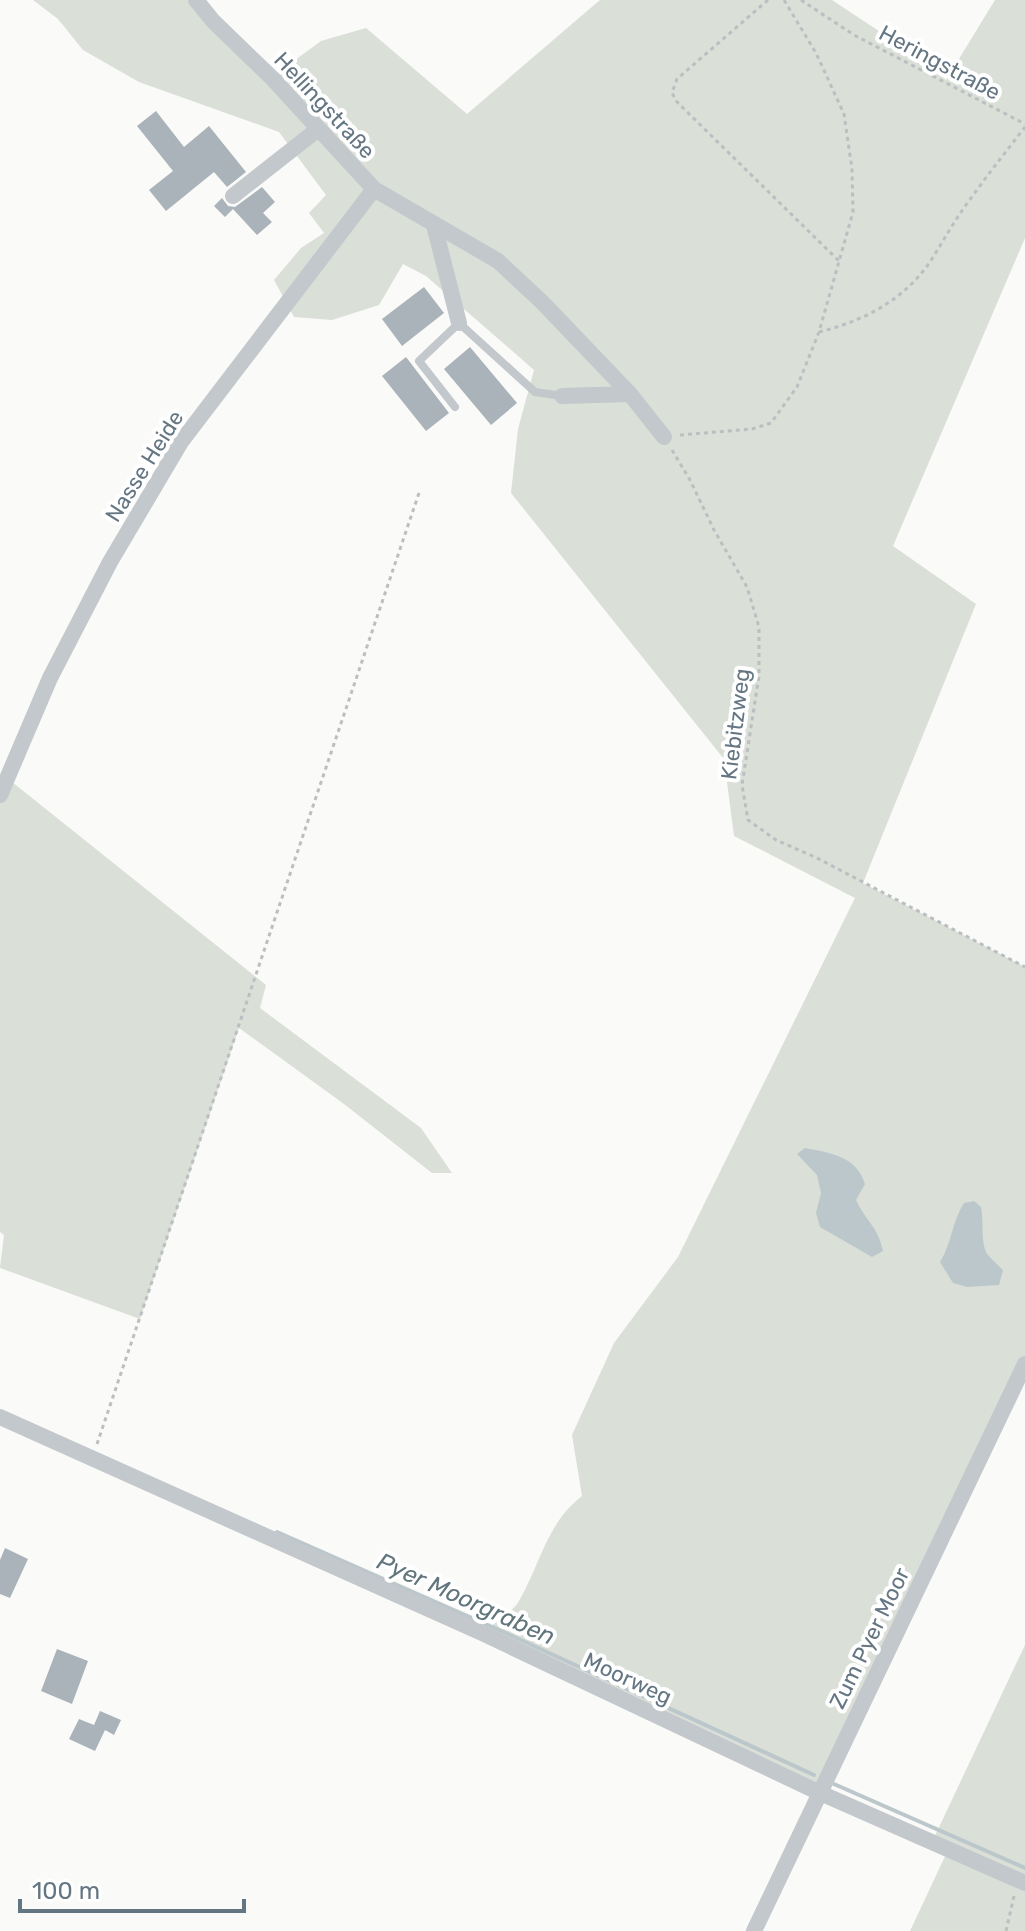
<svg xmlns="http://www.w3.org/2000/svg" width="1025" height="1931" font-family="Rubik,sans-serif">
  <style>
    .green { fill: #dadfd7 }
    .water { fill: #bbc7cb }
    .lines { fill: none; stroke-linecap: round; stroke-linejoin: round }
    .stream { stroke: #bbc7cb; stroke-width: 4 }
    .building { fill: #aab3b9 }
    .path { stroke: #bbbfc2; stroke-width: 3; stroke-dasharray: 4 4; stroke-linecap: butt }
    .service { stroke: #c3c8cc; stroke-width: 8 }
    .minor { stroke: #c3c8cc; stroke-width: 16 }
    .labels { text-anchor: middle; stroke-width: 8; stroke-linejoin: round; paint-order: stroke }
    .street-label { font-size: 22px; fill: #657683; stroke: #fff }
    .water-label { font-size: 24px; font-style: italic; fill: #60757c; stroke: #fff }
  </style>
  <rect width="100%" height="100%" fill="#fafaf8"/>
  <path class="green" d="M33,0h163l76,77 49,-36 45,-13 101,86 133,-114h232l74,49 40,31 49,-80h30v238l-132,308 83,58 -113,279 162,84v397l-207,428 -336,-159c11,-9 30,-20 37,-32 22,-38 27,-77 63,-105l-10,-61 42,-92 64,-86 177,-359 -121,-62 -10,-77 -213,-266 7,-64 16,-59 -108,-94 -23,-12 -24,41 -47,15 -38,-3 -20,-37 27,-32 23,-15 -15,-20 17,-18 -47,-63 -140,-50 -56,-32 -25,-31z
    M7,778l259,207 -6,23 161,120 31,45h-20l-88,-69 -105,-76 -99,291 -140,-51 4,-33 -4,-3v-451z
    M1025,1645v286h-115l38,-81 -16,-8z"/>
  <path class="water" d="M805,1148c26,5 51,8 60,36l-9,16c11,23 21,25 27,51l-11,6 -52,-30 -4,-14 5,-20 -4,-18 -20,-21z
    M974,1201l7,6c3,14 -1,38 7,48 4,5 10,10 15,15l-4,15 -32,2 -14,-4 -13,-21c12,-19 12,-41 24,-59z"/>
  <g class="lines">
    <path class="stream" d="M277,1532l222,98 315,145
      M834,1784l191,84"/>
  </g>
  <path class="building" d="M156,111l28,36 25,-21 37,46 -19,15 -13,-15 -48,39 -17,-21 24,-19 -36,-45z
    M262,187l13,15 -12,11 9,9 -15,13 -24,-26 -8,8 -11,-11 8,-8 6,8 7,1z
    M424,287l20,26 -42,33 -20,-27z
    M470,347l47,56 -26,22 -47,-56z
    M406,357l43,56 -23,18 -44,-55z
    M5,1548l23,11 -18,39 -10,-4v-34z
    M57,1649l31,12 -16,43 -31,-13z
    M100,1711l21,9 -7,15 -9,-5 -10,21 -26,-12 10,-20 15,6z"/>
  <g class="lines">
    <path class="path" d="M768,0l-91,79 -5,14 5,9 163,160
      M801,0l53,35 171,89
      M819,332c44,-11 84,-31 111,-70 12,-19 23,-39 36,-57 19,-27 39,-52 59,-78
      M680,435l72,-6 19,-6 26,-36 22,-55 34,-120 -1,-43 -8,-55 -28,-61 -32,-53
      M672,450l18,30 24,50 33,57 12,40v49l-17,109 6,35 28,20 41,18 208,109
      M97,1444l322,-951
      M1006,1931l8,-35"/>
    <path class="service" d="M455,407l-36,-46 40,-38 76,69 27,4"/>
    <path class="minor" d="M196,0l17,21 59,57 102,111 124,72 44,41 88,92 34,43
      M233,196l84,-66
      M434,225l25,98
      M562,396l68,-2
      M0,795l50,-117 60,-116 71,-120 193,-253
      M0,1417l482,216 336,159 207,91
      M754,1931l271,-567"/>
  </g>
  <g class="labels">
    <g class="street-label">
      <text transform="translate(940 62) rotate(28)" y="8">Heringstraße</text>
      <text transform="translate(325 105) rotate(47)" y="8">Hellingstraße</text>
      <text transform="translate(144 466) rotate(-58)" y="8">Nasse Heide</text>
      <text transform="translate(735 724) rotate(-83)" y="8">Kiebitzweg</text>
      <text transform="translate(869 1638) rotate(-64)" y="8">Zum Pyer Moor</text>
      <text transform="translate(628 1678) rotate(25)" y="8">Moorweg</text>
    </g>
    <g class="water-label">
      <text transform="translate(466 1599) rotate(24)" y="8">Pyer Moorgraben</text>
    </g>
  </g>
  <path d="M20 1899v12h224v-12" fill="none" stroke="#657683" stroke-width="4"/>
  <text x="32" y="1899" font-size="24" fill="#657683" stroke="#ffffff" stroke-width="6" paint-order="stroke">100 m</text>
</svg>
